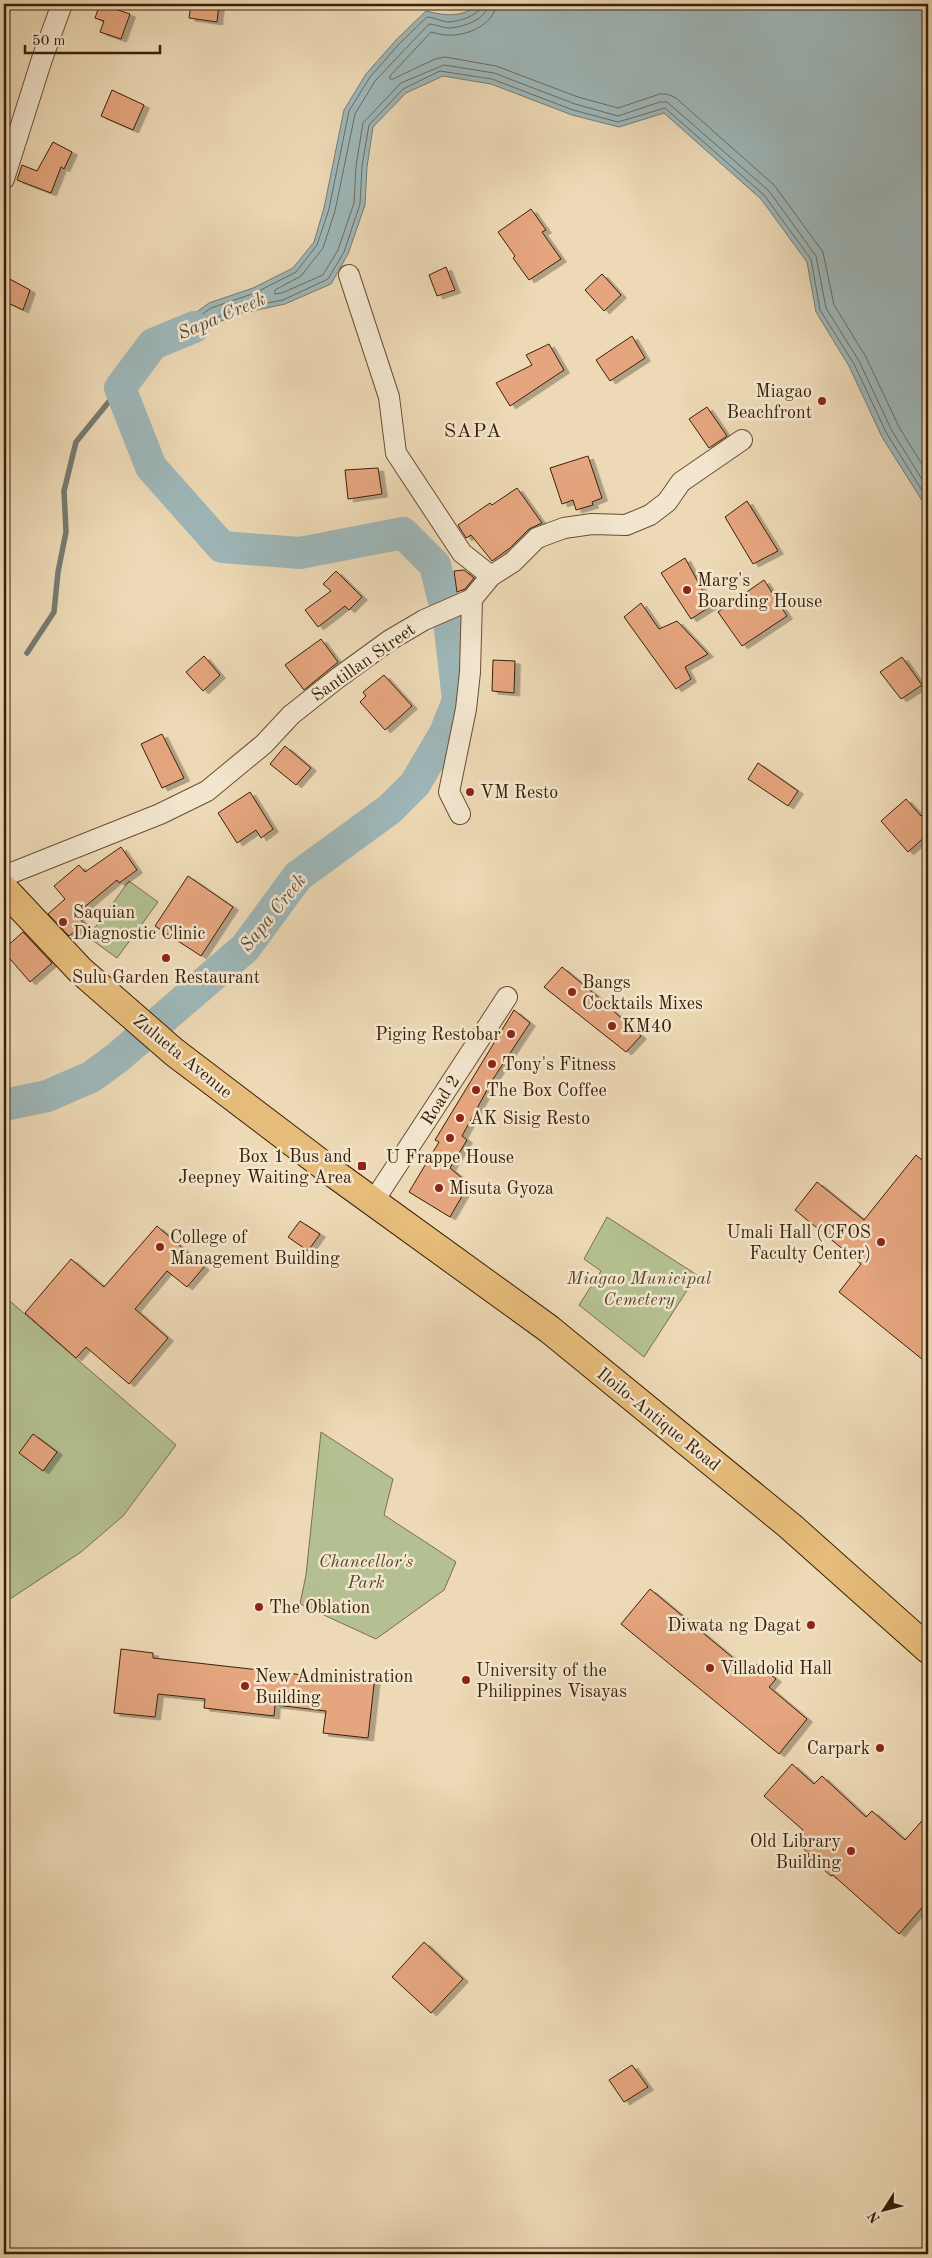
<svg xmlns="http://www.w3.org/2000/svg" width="932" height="2258" font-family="'Old Standard TT',serif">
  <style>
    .green { fill: #b4c091; stroke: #78704c }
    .water { fill: #9eb7b9; stroke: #767b72 }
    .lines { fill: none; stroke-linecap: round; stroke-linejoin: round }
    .shore { stroke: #6c6c60; stroke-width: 1 }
    .stream { stroke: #767b72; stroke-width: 5.5 }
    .river { stroke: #9eb7b9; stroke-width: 32 }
    .building { fill: #e5a57e; stroke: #3b2007; filter: url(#shadow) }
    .street-casing { stroke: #684e32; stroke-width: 22 }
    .primary-casing { stroke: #3b2007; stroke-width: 30 }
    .street { stroke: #f3e6cf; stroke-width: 20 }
    .primary { stroke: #e6bc7a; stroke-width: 28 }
    .poi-dot { fill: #8f2418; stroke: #f3e6cf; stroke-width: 2 }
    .labels { text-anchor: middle; stroke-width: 5; stroke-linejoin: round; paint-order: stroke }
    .poi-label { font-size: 18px; fill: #3b2007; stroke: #f3e6cf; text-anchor: start }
    .street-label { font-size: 18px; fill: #3b2007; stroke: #f3e6cf }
    .park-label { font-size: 18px; font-style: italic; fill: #59482a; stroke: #f3e6cf }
    .water-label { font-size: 19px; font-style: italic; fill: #594d3c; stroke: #f3e6cf }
    .quarter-label { font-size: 20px; letter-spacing: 1px; fill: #3b2007; stroke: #f3e6cf }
  </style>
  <defs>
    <filter id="shadow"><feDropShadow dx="5.5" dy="3" stdDeviation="0" flood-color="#0004"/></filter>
  </defs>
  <rect width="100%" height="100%" fill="#edd9b5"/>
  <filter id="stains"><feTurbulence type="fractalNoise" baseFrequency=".004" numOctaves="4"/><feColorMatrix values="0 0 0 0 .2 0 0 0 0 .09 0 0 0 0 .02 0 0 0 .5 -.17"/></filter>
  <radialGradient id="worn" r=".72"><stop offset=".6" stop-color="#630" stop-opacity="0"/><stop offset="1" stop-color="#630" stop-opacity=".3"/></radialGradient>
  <path class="green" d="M129,881l29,21 -41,56 -29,-21z
    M607,1217l90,58 -53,82 -65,-52 22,-34 -17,-12z
    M4,1296l172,149 -53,71 -42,36 -77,51z
    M321,1432l72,47 -9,36 72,47 -12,28 -68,49 -76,-35 6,-29z"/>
  <path class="water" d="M479,4h449v506l-46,-73 -33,-71 -33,-54 -9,-50 -46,-63 -97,-86 -45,14 -47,-12 -81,-31 -48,-8 -37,17 -33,34 -6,40 -2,38 -17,49 -17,30 -46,20 -47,10 -57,24 -28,6 56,-41 44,-15 40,-20 21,-26 10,-34 20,-98 22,-36 31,-35 29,-28c20,5 36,7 53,-7z"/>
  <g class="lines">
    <path class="shore" d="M482,4c-2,12 -24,18 -35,18 -7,-1 -14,-5 -20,-5l-27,26 -30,34 -21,34 -20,98 -12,36 -21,27 -41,21 -44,15 -21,15v4l3,1 43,-19 47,-9 45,-21 16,-27 16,-48 2,-38 7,-41 34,-36 37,-18 52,8 81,31 45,12 47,-14 99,87 47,64 9,51 34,54 33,70 41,66
      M488,4c-1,16 -25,23 -39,24 -7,0 -14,-4 -20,-4l-54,57 -20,33 -20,97 -12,37 -22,28 -26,14v4l7,-1 41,-18 15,-25 16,-47 2,-37 7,-43 38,-40 43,-18 50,8 81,31 43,12 42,-14h7l102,89 47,65 10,52 33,53 33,70 36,58
      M496,4c-1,21 -31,33 -50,31 -5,0 -10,-2 -15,-3l-41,44v3h3l42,-20 10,-2 51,9 82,31 40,11 42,-14h7l9,4 98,87 49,67 11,53 32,52 33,70 29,47"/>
    <path class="stream" d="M27,653l27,-41 4,-40 8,-40 -2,-41 12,-49 44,-54
      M920,2254l8,-11"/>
    <path class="river" d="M194,327l-41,17 -33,44 31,79 71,80 78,6 103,-20 32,32 8,33
      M4,1105l43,-9 44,-19 26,-19 128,-110 53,-72 92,-67 25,-25 30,-51 13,-33 -9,-79"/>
  </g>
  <path class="building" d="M100,4l30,10 -9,25 -21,-7 4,-11 -9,-3z
    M191,4h28l-2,18 -28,-4z
    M112,90l32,15 -11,25 -32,-14z
    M53,142l19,10 -8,17 -3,-2 -10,26 -34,-13 5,-15 15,6z
    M531,209l15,21 -4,2 19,27 -32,21 -16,-22 2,-2 -17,-24z
    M446,267l9,23 -18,6 -8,-21z
    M602,274l19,21 -17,16 -19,-21z
    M4,276l26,14 -7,20 -19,-9z
    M632,336l13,22 -35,23 -14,-21z
    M549,344l15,26 -54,36 -14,-23 36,-18 -6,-10z
    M707,407l20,29 -18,12 -20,-29z
    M588,456l14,42 -10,4 1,3 -17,5 -3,-10 -11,4 -12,-36z
    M378,468l4,26 -34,5 -3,-29z
    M517,488l25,35 -13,6 -19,19 -18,13 -21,-26 -5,3 -8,-13 32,-22 2,2z
    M747,501l31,50 -25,13 -28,-47z
    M685,558l26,48 -20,13 -30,-46z
    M464,570l10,8 -9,11 -8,3 -3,-21z
    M336,571l26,26 -13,13 -4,-4 -27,21 -13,-17 26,-19 -8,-7z
    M764,580l23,36 -45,30 -24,-34z
    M641,603l18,26 18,-8 31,33 -23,13 6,12 -15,10 -52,-72z
    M321,639l17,23 -34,28 -19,-25z
    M204,656l16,19 -17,16 -17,-19z
    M902,657l20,28 -21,14 -21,-27z
    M493,660l22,1 -1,32 -22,-2z
    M384,675l28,31 -27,24 -25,-28 6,-6 -3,-4z
    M162,734l22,44 -22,10 -21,-44z
    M285,746l26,22 -15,17 -26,-21z
    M758,763l40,28 -10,15 -40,-27z
    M250,792l23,37 -12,9 -5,-8 -19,13 -19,-30z
    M906,799l15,17 7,-7v25l-20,18 -27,-31z
    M121,847l16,23 -18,13 -2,-3 -41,34 8,10 -15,12 -21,-22 17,-15 -11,-13 25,-21 6,7z
    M188,876l45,31 -32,49 -46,-30z
    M23,932l29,31 -22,19 -26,-30v-3z
    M562,967l36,30 43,39 -15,16 -82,-65z
    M514,1010l16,13 -37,56 -31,57 5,4 -17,28 19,16 -19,33 -41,-25 30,-50 -4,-2z
    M916,1155l12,10v199l-89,-72 22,-28 -66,-54 22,-28 47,38z
    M300,1221l20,13 -12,17 -20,-14z
    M157,1226l47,41 -17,20 -20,-16 -32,38 33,29 -39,46 -43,-37 -10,11 -51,-45 46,-54 33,28z
    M33,1434l24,18 -14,19 -24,-18z
    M650,1589l100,83 7,-8 19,15 -7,8 38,32 -28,35 -158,-130z
    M121,1649l32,4v5l186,21 1,-7 35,4 -7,62 -45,-5 3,-22 -51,-6 -1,11 -70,-8 1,-9 -47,-5 -3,23 -41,-4z
    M792,1764l22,20 8,-8 44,41 6,-6 33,29 23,-26v87l-29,33 -66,-59 -2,1 -23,-20 1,-2 -15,-14 9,-10 -39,-34z
    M424,1942l39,37 -32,34 -39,-36z
    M632,2065l16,22 -24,15 -15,-22z"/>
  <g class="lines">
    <defs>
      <path id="street" d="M4,179l38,-120 20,-55
        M349,275l40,122 7,56 66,100 29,23
        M460,814l-11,-22 17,-83 4,-37 2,-73
        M4,876l156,-62 47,-23 57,-47 27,-29 48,-38 51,-37 34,-20 48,-21 19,-23 22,-14 24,-24 27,-10 28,-4 34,1 24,-10 17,-13 14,-20 61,-42
        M373,1202l134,-205"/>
      <path id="primary" d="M4,889l76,81 94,82 158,120 217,157 241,197 138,123"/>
    </defs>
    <use href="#street" class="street-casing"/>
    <use href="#primary" class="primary-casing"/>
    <use href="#street" class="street"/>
    <use href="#primary" class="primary"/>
  </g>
  <g class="poi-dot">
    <circle cx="822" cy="401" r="5"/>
    <circle cx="687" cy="590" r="5"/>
    <circle cx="470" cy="792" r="5"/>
    <circle cx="63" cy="922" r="5"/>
    <circle cx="166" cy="958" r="5"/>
    <circle cx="572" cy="992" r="5"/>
    <circle cx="612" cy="1026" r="5"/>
    <circle cx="511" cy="1034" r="5"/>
    <circle cx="492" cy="1064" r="5"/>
    <circle cx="476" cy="1090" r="5"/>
    <circle cx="460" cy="1118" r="5"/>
    <circle cx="450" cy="1138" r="5"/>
    <rect x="357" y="1161" width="10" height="10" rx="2.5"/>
    <circle cx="439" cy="1188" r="5"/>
    <circle cx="881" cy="1242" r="5"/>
    <circle cx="160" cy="1247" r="5"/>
    <circle cx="259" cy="1607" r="5"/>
    <circle cx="811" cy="1625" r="5"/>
    <circle cx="710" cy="1668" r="5"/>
    <circle cx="466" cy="1680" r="5"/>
    <circle cx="245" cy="1686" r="5"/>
    <circle cx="880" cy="1748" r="5"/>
    <circle cx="851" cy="1851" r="5"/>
  </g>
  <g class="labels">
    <g class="poi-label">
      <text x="812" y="397" text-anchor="end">Miagao<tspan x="812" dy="21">Beachfront</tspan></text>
      <text x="697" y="586">Marg's<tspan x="697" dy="21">Boarding House</tspan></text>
      <text x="480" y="798">VM Resto</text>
      <text x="73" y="918">Saquian<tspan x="73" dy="21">Diagnostic Clinic</tspan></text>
      <text x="166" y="983" text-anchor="middle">Sulu Garden Restaurant</text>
      <text x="582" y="988">Bangs<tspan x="582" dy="21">Cocktails Mixes</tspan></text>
      <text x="622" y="1032">KM40</text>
      <text x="501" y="1040" text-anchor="end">Piging Restobar</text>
      <text x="502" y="1070">Tony's Fitness</text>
      <text x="486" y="1096">The Box Coffee</text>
      <text x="470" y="1124">AK Sisig Resto</text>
      <text x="352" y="1162" text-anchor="end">Box 1 Bus and<tspan x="352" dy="21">Jeepney Waiting Area</tspan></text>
      <text x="450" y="1163" text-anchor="middle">U Frappe House</text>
      <text x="449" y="1194">Misuta Gyoza</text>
      <text x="871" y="1238" text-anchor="end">Umali Hall (CFOS<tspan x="871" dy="21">Faculty Center)</tspan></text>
      <text x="170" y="1243">College of<tspan x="170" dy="21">Management Building</tspan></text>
      <text x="269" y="1613">The Oblation</text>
      <text x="801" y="1631" text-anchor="end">Diwata ng Dagat</text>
      <text x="720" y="1674">Villadolid Hall</text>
      <text x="476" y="1676">University of the<tspan x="476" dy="21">Philippines Visayas</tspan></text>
      <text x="255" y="1682">New Administration<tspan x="255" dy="21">Building</tspan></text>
      <text x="870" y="1754" text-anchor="end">Carpark</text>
      <text x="841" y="1847" text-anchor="end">Old Library<tspan x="841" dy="21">Building</tspan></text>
    </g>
    <g class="street-label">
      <text transform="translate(363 662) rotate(-35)" y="6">Santillan Street</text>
      <text transform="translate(183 1056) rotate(39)" y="6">Zulueta Avenue</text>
      <text transform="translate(440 1100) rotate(-57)" y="6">Road 2</text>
      <text transform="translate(659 1419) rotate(39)" y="6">Iloilo-Antique Road</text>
    </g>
    <g class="park-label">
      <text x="639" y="1284">Miagao Municipal<tspan x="639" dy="21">Cemetery</tspan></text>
      <text x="366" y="1567">Chancellor's<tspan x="366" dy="21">Park</tspan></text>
    </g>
    <g class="water-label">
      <text transform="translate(221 315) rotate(-23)" y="7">Sapa Creek</text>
      <text transform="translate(272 912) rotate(-51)" y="7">Sapa Creek</text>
    </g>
    <g class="quarter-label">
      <text x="473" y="437">SAPA</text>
    </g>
  </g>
  <rect width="932" height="2258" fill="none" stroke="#edd9b5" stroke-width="20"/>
  <rect x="5" y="5" width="922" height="2248" fill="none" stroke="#3b2007" stroke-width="2.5"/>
  <rect x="10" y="10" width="912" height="2238" fill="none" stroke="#3b2007"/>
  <g transform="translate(884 2210) rotate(234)" stroke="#f3e6cf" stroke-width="4" paint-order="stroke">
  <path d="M0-4L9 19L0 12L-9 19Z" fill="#3b2007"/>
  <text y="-8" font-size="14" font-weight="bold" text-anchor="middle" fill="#3b2007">N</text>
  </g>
  <path d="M25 45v8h135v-8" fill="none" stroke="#3b2007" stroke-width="2.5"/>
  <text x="32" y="45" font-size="15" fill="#3b2007" stroke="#f3e6cf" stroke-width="4" paint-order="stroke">50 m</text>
  <rect width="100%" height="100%" filter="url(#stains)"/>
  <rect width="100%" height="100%" fill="url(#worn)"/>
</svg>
